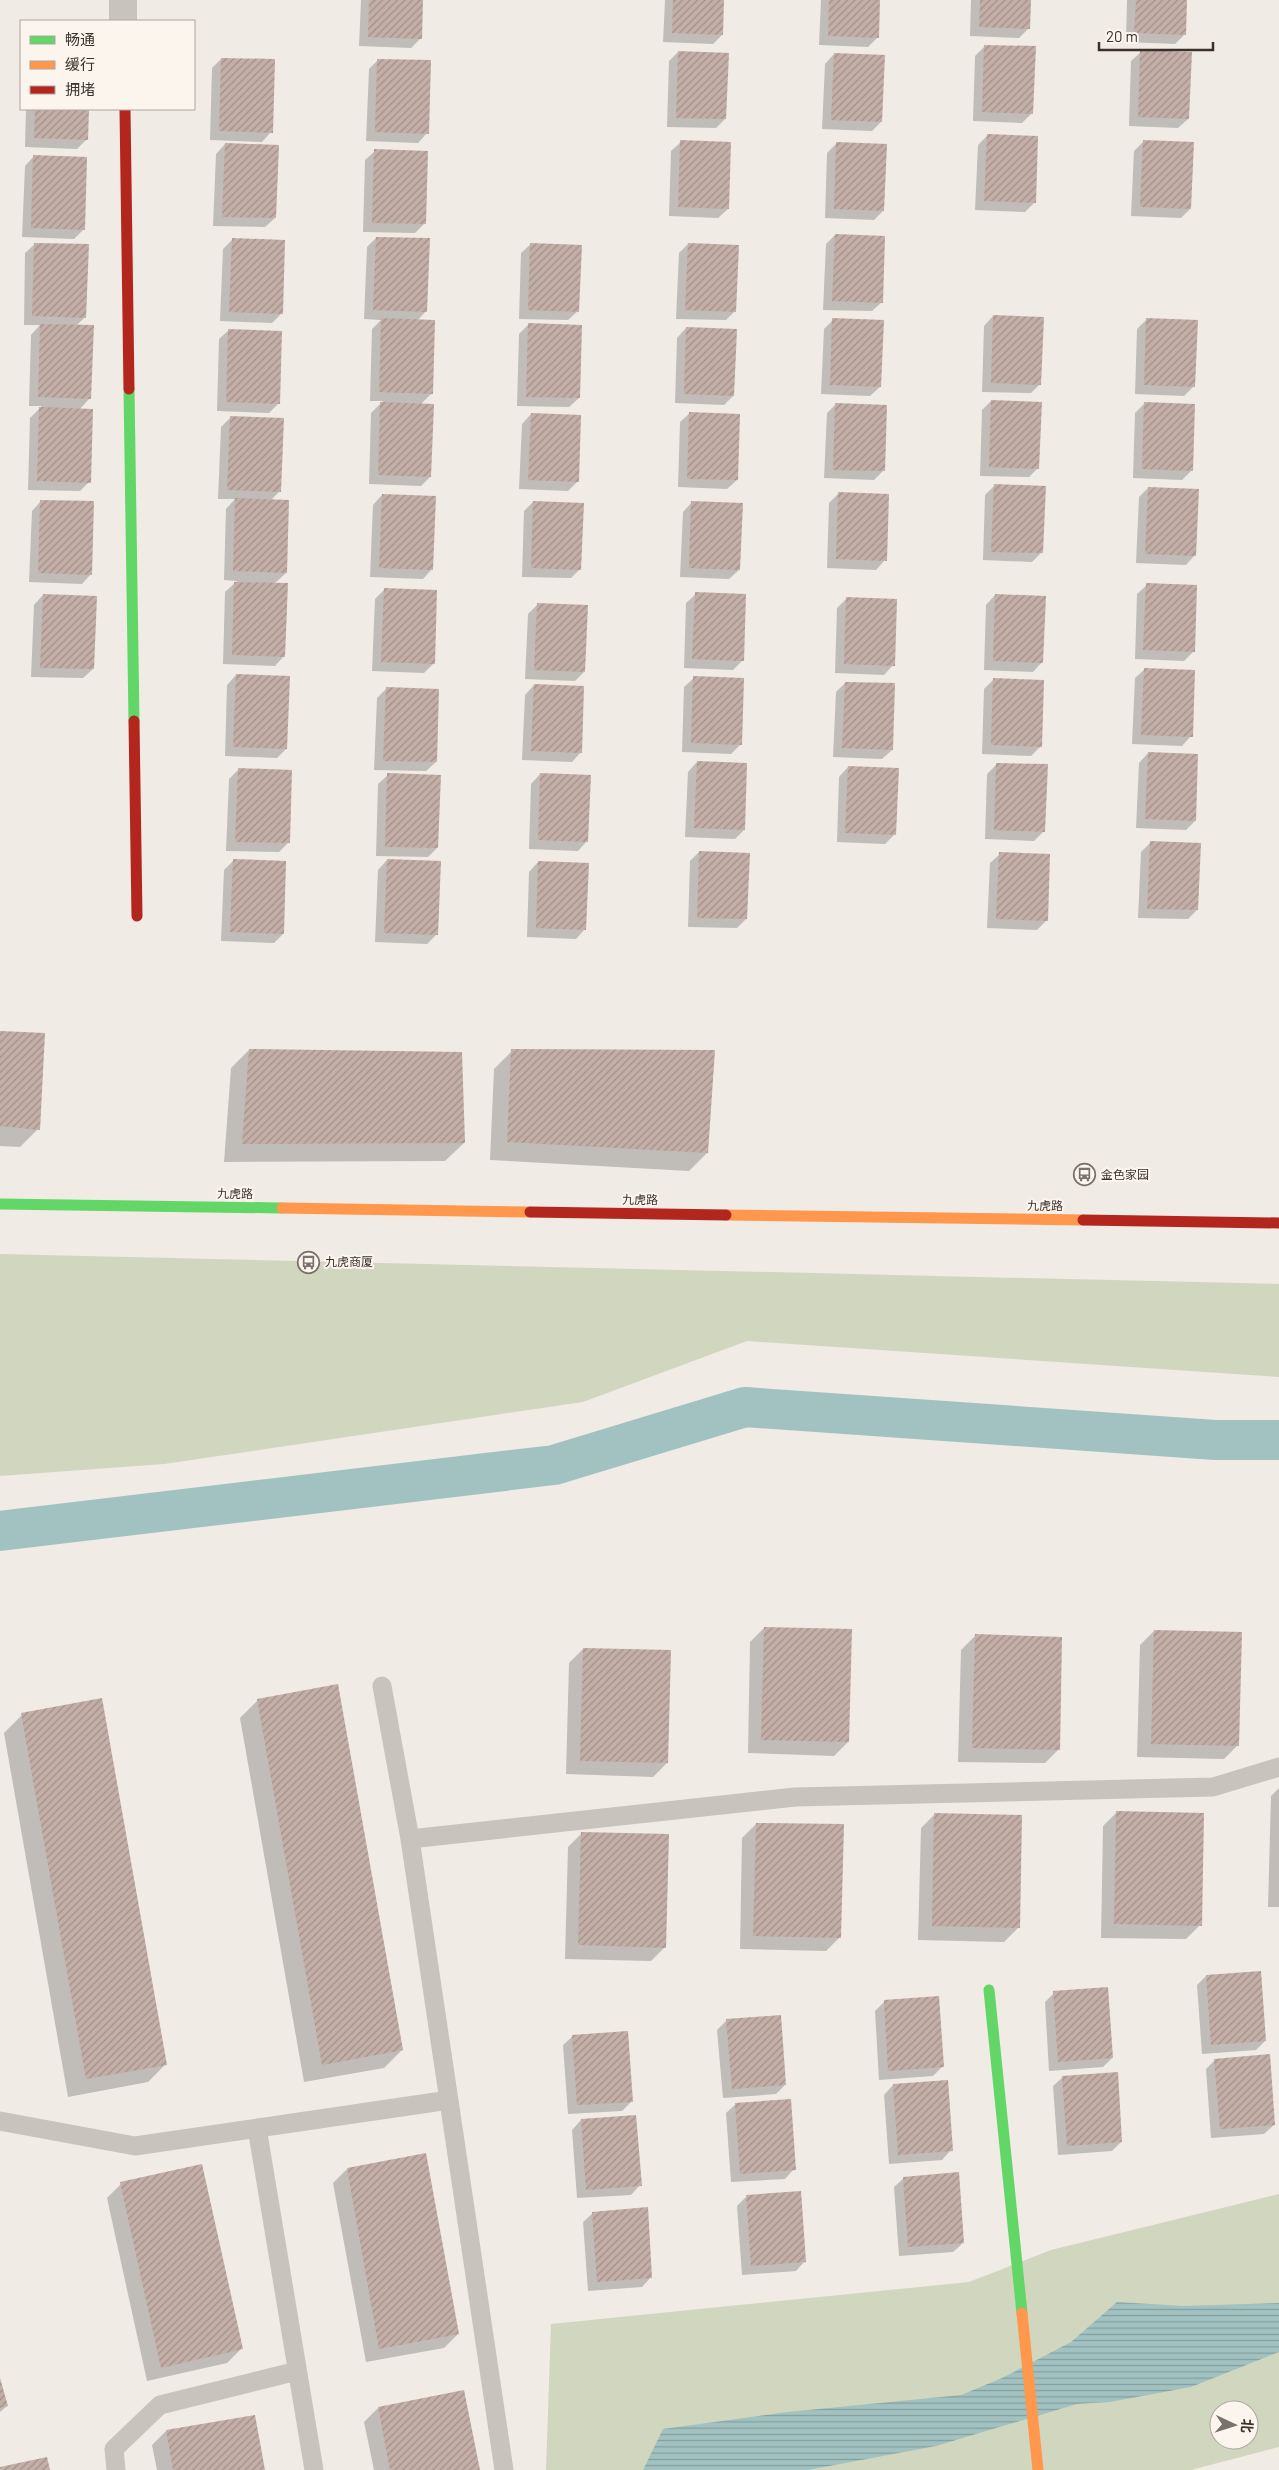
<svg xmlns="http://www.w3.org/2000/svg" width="1279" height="2470" font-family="Barlow,'Noto Sans SC',sans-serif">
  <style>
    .park { fill: #d1d6bf; fill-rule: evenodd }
    .water { fill: url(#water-rules) }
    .shadow { fill: #0003 }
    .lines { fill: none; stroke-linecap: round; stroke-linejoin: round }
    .canal { stroke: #a1c2c1; stroke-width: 40 }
    .building { fill: url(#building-hatch) }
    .lane { stroke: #c9c3be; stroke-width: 19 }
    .street { stroke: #c9c3be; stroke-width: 28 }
    .fast { stroke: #63d668; stroke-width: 11 }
    .slow { stroke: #ff974d; stroke-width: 11 }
    .jam { stroke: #b3261e; stroke-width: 11 }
    .labels { text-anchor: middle; stroke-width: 4; stroke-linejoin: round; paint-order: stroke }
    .poi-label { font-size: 12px; fill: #3b302b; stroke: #fbf5ee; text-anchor: start }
    .street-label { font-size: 12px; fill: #3b302b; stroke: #fbf5ee }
  </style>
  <defs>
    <pattern id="water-rules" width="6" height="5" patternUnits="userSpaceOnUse" patternTransform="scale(1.25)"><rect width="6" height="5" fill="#a1c2c1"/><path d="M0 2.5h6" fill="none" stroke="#849e9d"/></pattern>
    <pattern id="building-hatch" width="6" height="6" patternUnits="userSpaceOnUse" patternTransform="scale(1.25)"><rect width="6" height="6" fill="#c3afa7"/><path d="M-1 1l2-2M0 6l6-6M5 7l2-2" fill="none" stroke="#a08f88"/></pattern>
  </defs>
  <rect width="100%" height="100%" fill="#f0ebe5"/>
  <path class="park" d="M0,1254l1279,30v93l-532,-36 -164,61 -419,62 -164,12z
    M1279,2194v253l-88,23h-645l5,-146 418,-42 82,-32zM1219,2410h30v30h-30z"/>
  <path class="water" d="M1117,2302l66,4 96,-3v49l-88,35 -81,15 -33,2 -141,42 -128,24h-165l20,-41 125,-17 173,-17 41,-17 69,-36z"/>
  <path class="shadow" d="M361,0h61l-1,38 -10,10 -52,-2z
    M665,0h58l-1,35 -9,9 -50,-2z
    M821,0h58l-1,37 -10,10 -49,-2z
    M971,0h59l-1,28 -10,10 -49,-2z
    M1127,0h59l-1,34 -10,10 -49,-2z
    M985,46l47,67 -10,10 -49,-2 2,-65z
    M678,52l47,67 -9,9 -49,-1 2,-66z
    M1141,52l47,67 -10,9 -49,-2 2,-65z
    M834,54l47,68 -9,9 -50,-2 3,-65z
    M221,59l50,73 -9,10 -52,-2 2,-72z
    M378,60l49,73 -9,10 -52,-2 3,-72z
    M26,109h62l-1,30 -10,10 -52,-2z
    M987,136l47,67 -9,9 -50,-2 3,-65z
    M681,142l47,67 -10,9 -49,-2 2,-65z
    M1143,142l47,67 -9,9 -50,-2 3,-65z
    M225,144l50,74 -10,9 -52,-1 3,-72z
    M836,144l47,67 -9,9 -49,-2 2,-65z
    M375,151l49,73 -9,9 -52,-1 2,-72z
    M34,156l49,74 -9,9 -52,-2 3,-71z
    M835,235l47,67 -10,9 -49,-1 3,-66z
    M376,238l50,73 -9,10 15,72 -12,12 10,72 -9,9 -52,-2 2,-71 12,-12h-13l2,-72 9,-9 -17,-1 3,-72z
    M232,240l50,73 -10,10 -52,-2 3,-72z
    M35,244l50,73 -9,9 14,72 -11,12 10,72 -9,9 -52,-1 2,-72 12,-12h-13l2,-71 9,-10h-16l1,-72z
    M531,244l47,67 -10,9 -49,-1 2,-66z
    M688,244l47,67 -9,9 -50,-1 3,-66z
    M993,316l47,68 -9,9 -49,-1 2,-66z
    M1147,319l47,67 -10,10 -49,-2 2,-65z
    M833,320l47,67 -10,9 -49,-2 3,-65z
    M528,325l51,73 -10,9 -52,-1 2,-72z
    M686,328l47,68 -9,9 -49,-2 2,-65z
    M229,330l49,74 -9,9 -52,-2 2,-72z
    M991,401l47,67 -9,9 -49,-1 2,-66z
    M1145,403l47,67 -10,10 -49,-2 2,-65z
    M836,404l47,67 -9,9 -50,-2 3,-65z
    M690,413l47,67 -10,9 -49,-2 2,-65z
    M531,414l47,67 -10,10 -49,-2 3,-65z
    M230,418l50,73 -9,9 15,73 -12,11 10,72 -9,10 -52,-2 2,-72 12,-11 -13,-1 2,-71 9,-10h-17l3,-72z
    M995,485l47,67 -10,10 -49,-2 2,-65z
    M1148,488l47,67 -9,10 -50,-2 3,-66z
    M839,493l46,67 -9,10 -49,-2 2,-65z
    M382,495l50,74 -9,10 -53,-2 3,-72z
    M41,501l50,73 -9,10 -53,-2 3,-71z
    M533,502l47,67 -9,9 -49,-1 2,-66z
    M692,502l47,68 -10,9 -49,-2 3,-65z
    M1147,585l46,67 -9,9 -49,-2 2,-65z
    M384,590l50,73 -10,10 -52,-2 3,-72z
    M696,594l46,67 -9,9 -49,-2 2,-65z
    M43,595l50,74 -10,9 -52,-1 3,-72z
    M995,595l47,67 -9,10 -49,-2 2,-65z
    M847,598l46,67 -9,10 -49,-2 2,-65z
    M537,605l47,67 -9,9 -50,-2 3,-65z
    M1145,669l46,67 -9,10 -50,-2 3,-66z
    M236,675l50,74 -9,9 -52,-2 2,-71z
    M694,678l46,67 -9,9 -49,-2 2,-65z
    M994,679l47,67 -10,10 -49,-2 2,-65z
    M845,683l47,67 -10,9 -49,-2 3,-65z
    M534,685l47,67 -9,10 -50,-2 3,-65z
    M386,689l50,73 -10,9 -52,-1 3,-72z
    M1148,753l47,68 -9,9 -50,-2 3,-65z
    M697,762l47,68 -9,9 -50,-2 3,-65z
    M997,764l47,67 -10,10 -49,-2 2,-65z
    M848,767l47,67 -10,10 -48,-2 2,-65z
    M238,770l50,73 -9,9 -53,-1 3,-72z
    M540,774l47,67 -9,10 -49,-2 2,-65z
    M388,775l49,73 -9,9 -52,-1 2,-72z
    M1150,843l47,67 -9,9 -50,-1 3,-66z
    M699,852l47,67 -9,9 -49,-1 2,-66z
    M1000,854l46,67 -9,9 -50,-2 3,-65z
    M387,860l50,74 -10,10 -52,-2 3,-72z
    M233,861l50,73 -9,9 -53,-2 3,-71z
    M538,862l47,67 -9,10 -49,-2 2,-65z
    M0,1032l38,97 -18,18 -20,-1z
    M249,1050l215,93 -19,18 -221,1 7,-94z
    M512,1051l195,102 -18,18 -199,-11 4,-91z
    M764,1628l84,114 -14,14 -86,-3 2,-111z
    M1154,1631l84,114 -14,14 -87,-2 3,-112z
    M975,1636l84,113 -14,14 -87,-1 3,-112z
    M583,1649l84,114 -14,14 -87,-3 3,-111z
    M258,1700l144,350 -18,18 -80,14 -64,-364z
    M22,1715l144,349 -18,18 -80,15 -64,-364z
    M1279,1788v119h-11l3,-111z
    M1117,1812l83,113 -14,14 -85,-1 2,-112z
    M935,1814l86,2 -3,112 -14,14 -86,-2 3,-112z
    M756,1824l84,113 -14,14 -86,-2 2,-111z
    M582,1833l83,114 -14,14 -86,-2 3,-112z
    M1206,1976l59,65 -9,9 -54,4 -5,-69z
    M1054,1993l58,65 -9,9 -54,4 -4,-69z
    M884,2002l59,64 -10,10 -54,4 -4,-69z
    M727,2020l58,65 -9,9 -53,4 -6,-68z
    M573,2036l59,65 -10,10 -54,3 -5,-69z
    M1215,2060l59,65 -10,9 -53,4 -5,-69z
    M1063,2077l58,65 -9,9 -54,4 -5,-69z
    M893,2085l58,65 -9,10 -53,4 -5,-69z
    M736,2104l58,65 -9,10 -54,3 -5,-69z
    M581,2120l59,65 -9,10 -54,3 -5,-68z
    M347,2169l111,165 -14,14 -78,14 -33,-179z
    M904,2178l59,65 -10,9 -54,4 -5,-69z
    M121,2184l120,165 -14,14 -80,18 -40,-183z
    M746,2197l59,64 -9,10 -54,4 -5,-69z
    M593,2213l58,64 -9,10 -54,4 -5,-69z
    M0,2381l7,25 -7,6z
    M378,2408l100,62h-104l-10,-48z
    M166,2431l97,39h-106l-5,-25z"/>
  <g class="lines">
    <path class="canal" d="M0,1531l554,-66 191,-58 470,33h64"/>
  </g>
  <path class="building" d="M369,0h54l-1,39 -54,-2z
    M673,0h51l-1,35 -51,-2z
    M829,0h51l-1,38 -51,-2z
    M980,0h51l-1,29 -51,-2z
    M1136,0h51l-1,35 -52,-2z
    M984,45l52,1 -3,68 -51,-2z
    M1140,50l52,2 -3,67 -51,-2z
    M678,51l51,2 -3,66 -50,-1z
    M834,53l51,2 -3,67 -51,-2z
    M221,58l54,1 -2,74 -54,-2z
    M377,59l54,1 -2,74 -54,-2z
    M35,109h54l-1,31 -54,-2z
    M987,134l51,2 -2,67 -52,-2z
    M680,140l51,2 -2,67 -51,-2z
    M1143,140l51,2 -3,67 -51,-2z
    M836,142l51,2 -3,67 -50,-2z
    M225,143l54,2 -3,73 -54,-1z
    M374,149l54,2 -2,73 -54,-1z
    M33,155l54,2 -2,73 -54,-2z
    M835,234l50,2 -2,67 -51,-2z
    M376,237l54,1 -3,74 -54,-2z
    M232,238l53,2 -2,74 -54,-2z
    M34,243l55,1 -3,74 -54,-2z
    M530,243l52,2 -3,67 -51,-2z
    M688,243l51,2 -3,67 -51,-2z
    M993,315l51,2 -3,68 -50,-2z
    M381,318l54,2 -2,74 -54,-2z
    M832,318l52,2 -3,67 -51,-2z
    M1146,318l52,2 -3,67 -51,-2z
    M528,323l54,2 -2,73 -54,-1z
    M40,324l54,1 -3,74 -53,-2z
    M686,327l51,2 -3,67 -50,-2z
    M228,329l54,2 -2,73 -54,-2z
    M991,400l51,2 -3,67 -50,-2z
    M380,402l54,2 -3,73 -53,-2z
    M1144,402l51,2 -2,67 -51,-2z
    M835,403l52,2 -2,66 -52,-1z
    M39,407l54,2 -2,74 -54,-2z
    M689,412l51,2 -2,66 -51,-1z
    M531,413l50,2 -2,67 -51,-2z
    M230,416l54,2 -3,74 -54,-2z
    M994,484l52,2 -3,67 -52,-1z
    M1148,487l51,2 -3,67 -51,-2z
    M838,492l51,2 -2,67 -51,-2z
    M382,494l54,2 -3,74 -54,-2z
    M235,498l54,2 -2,73 -54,-2z
    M40,500l54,1 -2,74 -54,-2z
    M533,501l51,2 -3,67 -50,-2z
    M691,501l52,2 -3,67 -51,-2z
    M234,582l54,1 -3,74 -53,-2z
    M1146,583l51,2 -2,67 -52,-2z
    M384,588l53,2 -2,74 -54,-2z
    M695,592l51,2 -2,67 -52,-2z
    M43,594l54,2 -3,73 -54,-1z
    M995,594l51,2 -3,67 -50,-2z
    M846,597l51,2 -2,67 -51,-2z
    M537,603l51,2 -3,67 -51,-2z
    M1144,668l51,2 -2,67 -52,-2z
    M236,674l54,2 -3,73 -54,-2z
    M693,676l51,2 -2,67 -51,-2z
    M993,678l51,2 -2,67 -51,-2z
    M845,682l50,1 -2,67 -51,-2z
    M534,684l50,2 -2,67 -51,-2z
    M386,687l53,2 -2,73 -54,-1z
    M1148,752l50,2 -2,67 -51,-2z
    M697,761l50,2 -2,67 -51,-2z
    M996,763l52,1 -3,68 -51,-2z
    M848,766l51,2 -3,67 -51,-2z
    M238,768l54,2 -2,73 -55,-1z
    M387,773l54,2 -3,73 -53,-1z
    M540,773l51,2 -3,67 -50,-2z
    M1150,841l51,2 -3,67 -51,-1z
    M699,851l51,2 -3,66 -50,-1z
    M999,852l51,2 -2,67 -52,-2z
    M233,859l53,2 -2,73 -54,-2z
    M387,859l54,2 -3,74 -54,-2z
    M538,861l51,2 -3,67 -50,-2z
    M0,1031l45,2 -5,97 -40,-4z
    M249,1049l213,3 3,91 -223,1z
    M511,1049l204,1 -7,103 -201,-11z
    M764,1627l88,2 -3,113 -88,-2z
    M1154,1630l88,2 -3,114 -88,-2z
    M975,1634l87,3 -2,113 -88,-2z
    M583,1648l88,2 -3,113 -88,-2z
    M338,1684l65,366 -81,15 -65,-366z
    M102,1698l65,367 -81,14 -65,-366z
    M1116,1811l88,2 -2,113 -88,-2z
    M934,1813l88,2 -2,113 -88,-2z
    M756,1823l88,1 -3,114 -88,-2z
    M581,1832l88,2 -3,114 -88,-3z
    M1261,1971l5,70 -55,4 -5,-70z
    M1108,1987l5,71 -55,4 -5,-71z
    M939,1996l5,71 -56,4 -4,-71z
    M781,2015l5,70 -54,4 -6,-70z
    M628,2031l5,71 -56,3 -5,-70z
    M1270,2054l5,71 -55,4 -6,-70z
    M1118,2072l4,70 -55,4 -5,-70z
    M948,2080l5,71 -55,4 -5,-71z
    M791,2099l5,71 -56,4 -5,-71z
    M636,2115l6,71 -56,4 -5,-71z
    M426,2153l33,181 -80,15 -32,-181z
    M202,2164l41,185 -82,19 -41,-186z
    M959,2172l5,71 -56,4 -5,-70z
    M801,2191l5,71 -55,4 -5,-71z
    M648,2207l4,71 -55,4 -5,-70z
    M0,2378l8,28 -8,2z
    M464,2390l16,80h-90l-12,-63z
    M255,2415l10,55h-92l-7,-40z
    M47,2457l3,13h-50v-3z"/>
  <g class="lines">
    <path class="lane" d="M382,1686l28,153 94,631
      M410,1839l385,-42 418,-10 66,-20
      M0,2121l135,25 314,-46
      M257,2128l57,342
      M116,2470l-2,-21 46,-44 137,-34"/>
    <path class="street" d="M123,0v21"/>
    <path class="fast" d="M129,389l5,332
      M0,1204l282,4
      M989,1990l33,323"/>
    <path class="slow" d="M282,1208l248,4
      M726,1215l357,5
      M1022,2313l16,157"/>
    <path class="jam" d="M125,109l4,280
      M134,721l3,195
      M530,1212l196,3
      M1083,1220l196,3"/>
  </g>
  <defs>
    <symbol id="bus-ring" viewBox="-11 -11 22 22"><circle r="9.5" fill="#fbf5ee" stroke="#7a716c" stroke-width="1.5"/><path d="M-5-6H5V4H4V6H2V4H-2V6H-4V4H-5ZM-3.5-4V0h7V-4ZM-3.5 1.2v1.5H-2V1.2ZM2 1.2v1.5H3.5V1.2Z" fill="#7a716c"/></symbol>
  </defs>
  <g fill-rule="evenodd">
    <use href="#bus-ring" x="1072" y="1162" width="25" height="25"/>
    <use href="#bus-ring" x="296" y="1250" width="25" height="25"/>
  </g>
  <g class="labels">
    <g class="poi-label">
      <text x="1101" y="1179">金色家园</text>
      <text x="325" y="1266">九虎商厦</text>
    </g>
    <g class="street-label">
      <text transform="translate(235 1194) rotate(1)" y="4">九虎路</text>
      <text transform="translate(640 1200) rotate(1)" y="4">九虎路</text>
      <text transform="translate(1045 1206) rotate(1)" y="4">九虎路</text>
    </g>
  </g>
  <rect x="20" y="20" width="175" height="90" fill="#fbf5ee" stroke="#aea6a0"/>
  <rect x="30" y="36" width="25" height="8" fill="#63d668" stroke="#aea6a0"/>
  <text x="65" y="45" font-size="15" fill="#3b302b">畅通</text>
  <rect x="30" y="61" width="25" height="8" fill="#ff974d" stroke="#aea6a0"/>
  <text x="65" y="70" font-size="15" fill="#3b302b">缓行</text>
  <rect x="30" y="86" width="25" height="8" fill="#b3261e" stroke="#aea6a0"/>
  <text x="65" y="95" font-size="15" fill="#3b302b">拥堵</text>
  <g transform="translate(1234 2425) rotate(94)"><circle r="24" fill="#fbf5ee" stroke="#aea6a0"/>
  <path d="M0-4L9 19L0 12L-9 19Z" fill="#7a716c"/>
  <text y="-8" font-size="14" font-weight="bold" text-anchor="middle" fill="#3b302b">北</text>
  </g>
  <path d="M1099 42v8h114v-8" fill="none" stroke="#3b302b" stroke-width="2.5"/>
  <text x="1106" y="42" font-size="15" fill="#3b302b" stroke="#fbf5ee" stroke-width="4" paint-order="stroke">20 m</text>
</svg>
